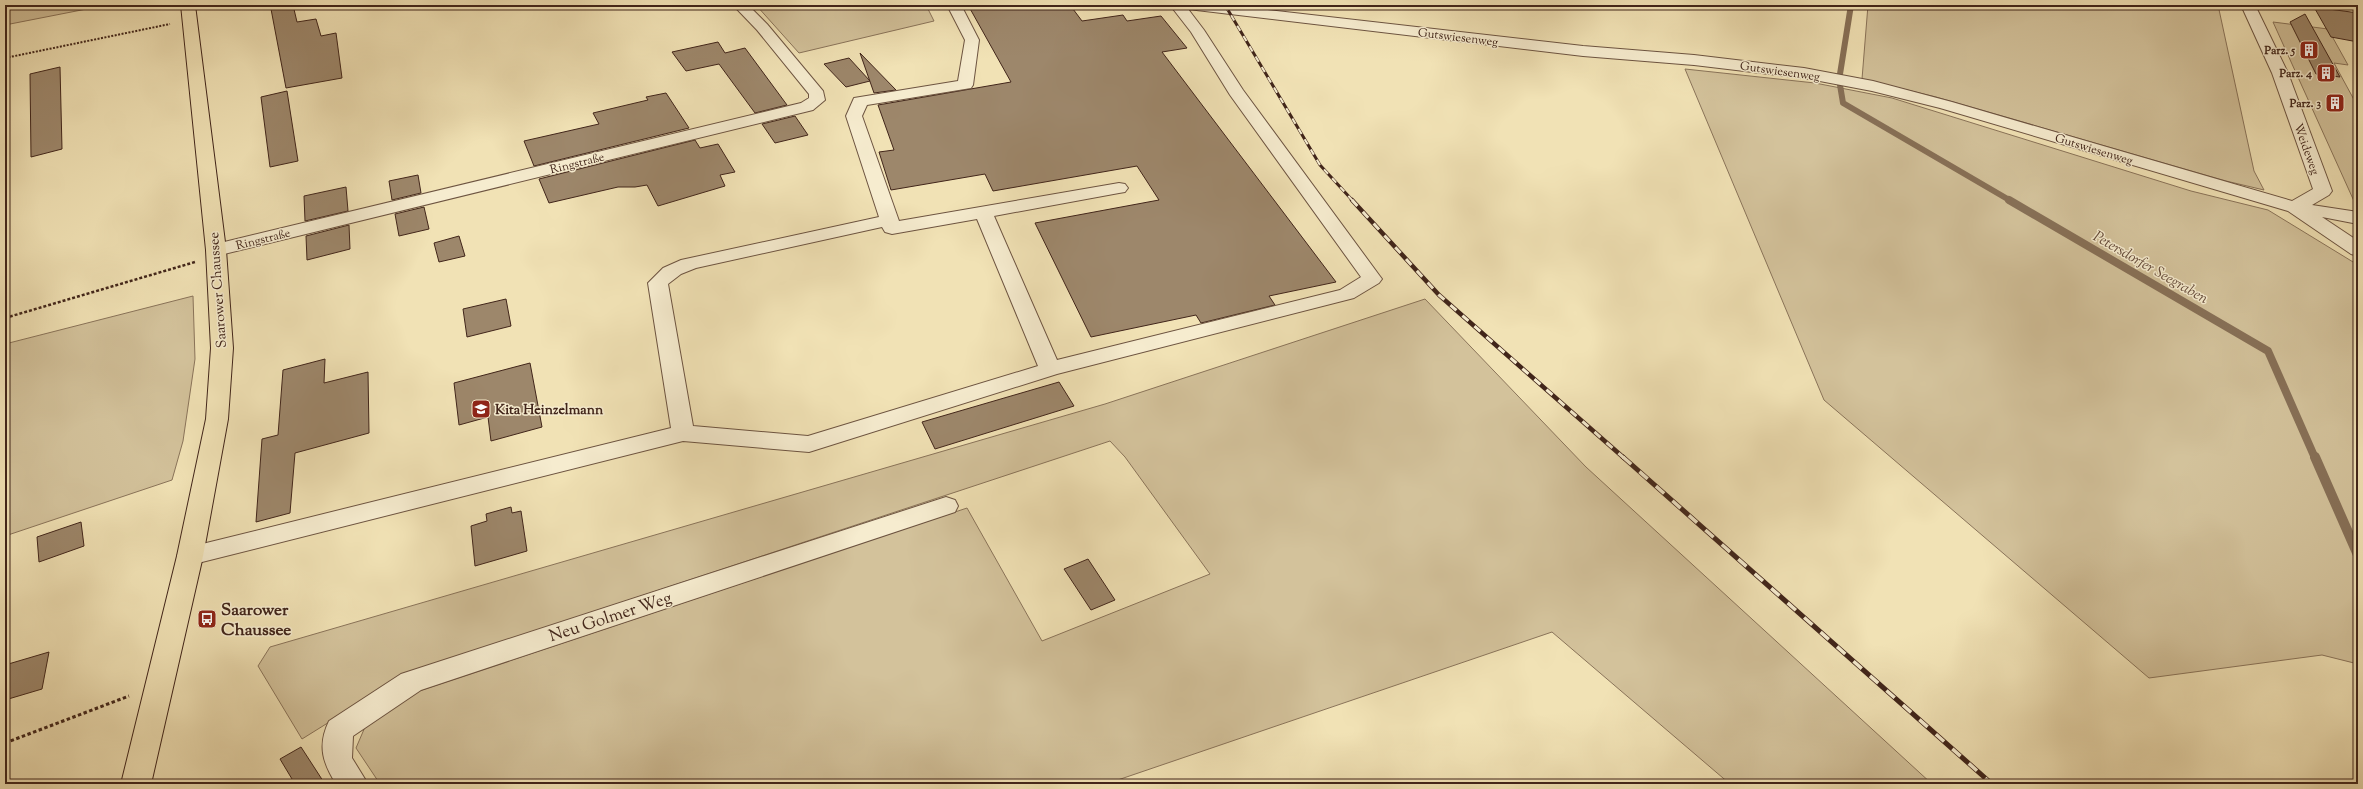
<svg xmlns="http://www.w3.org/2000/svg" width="2363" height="789" font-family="'Sorts Mill Goudy',serif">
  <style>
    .green { fill: #d3c29b; stroke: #8a745a }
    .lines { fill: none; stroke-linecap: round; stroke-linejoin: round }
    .stream-far2 { stroke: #877057; stroke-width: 6 }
    .stream-far1 { stroke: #877057; stroke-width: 8 }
    .stream { stroke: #877057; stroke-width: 10 }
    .building { fill: #9d876b; stroke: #41251a }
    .minor-casing { stroke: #6d5441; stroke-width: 2 }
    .major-casing { stroke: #41251a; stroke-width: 2 }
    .path-far2 { stroke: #41251a; stroke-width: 2; stroke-dasharray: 2 1.5; stroke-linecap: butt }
    .path-far1 { stroke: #41251a; stroke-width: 2.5; stroke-dasharray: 3 2; stroke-linecap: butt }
    .path { stroke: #41251a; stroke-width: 3; stroke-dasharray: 3.5 2.5; stroke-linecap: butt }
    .minor { fill: #f6eccf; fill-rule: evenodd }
    .major { fill: #f1e2b5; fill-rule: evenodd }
    .rail-far2-casing { stroke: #41251a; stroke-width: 3 }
    .rail-far1-casing { stroke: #41251a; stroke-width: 4.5 }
    .rail-casing { stroke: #41251a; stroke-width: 5 }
    .rail-far2 { stroke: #f6eccf; stroke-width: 2; stroke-dasharray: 6; stroke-linecap: butt }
    .rail-far1 { stroke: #f6eccf; stroke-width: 3; stroke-dasharray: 8; stroke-linecap: butt }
    .rail { stroke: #f6eccf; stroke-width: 3.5; stroke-dasharray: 11; stroke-linecap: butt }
    .labels { text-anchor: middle; stroke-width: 3; stroke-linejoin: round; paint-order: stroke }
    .far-street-label { font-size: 12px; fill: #41251a; stroke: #f6eccf }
    .far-poi-label { font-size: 12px; font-weight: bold; fill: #41251a; stroke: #f6eccf; text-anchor: end }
    .street-label { font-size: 14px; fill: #41251a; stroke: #f6eccf }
    .poi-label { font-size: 14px; font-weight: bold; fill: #41251a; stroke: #f6eccf; text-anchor: start }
    .water-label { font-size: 15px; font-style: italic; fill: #644a39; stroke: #f6eccf }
    .near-poi-label { font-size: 17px; font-weight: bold; fill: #41251a; stroke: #f6eccf; text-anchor: start }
    .near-street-label { font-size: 17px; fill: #41251a; stroke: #f6eccf }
  </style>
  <rect width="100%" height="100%" fill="#f1e2b5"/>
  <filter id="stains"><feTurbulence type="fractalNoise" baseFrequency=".005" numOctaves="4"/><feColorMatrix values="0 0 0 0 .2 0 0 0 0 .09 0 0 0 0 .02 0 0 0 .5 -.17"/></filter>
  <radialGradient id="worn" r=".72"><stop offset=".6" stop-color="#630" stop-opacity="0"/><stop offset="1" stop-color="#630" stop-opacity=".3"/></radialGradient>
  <path class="green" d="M5,5h102l-102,20z
    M756,5h170l8,16 -135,32z
    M1868,5h350l36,166 10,19 -38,-9 -290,-84 -74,-18z
    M2273,22l55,7 20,36 -14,-2 24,44v103z
    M1685,69l130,14 77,15 299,93 77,19 90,55v399l-36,-9 -173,23 -325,-278z
    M193,296l2,63 -12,82 -11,39 -167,56v-192z
    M1425,299l161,168 346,317h-202l-178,-152 -446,152h-726l-24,-36 9,-21 51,-35 551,-184 75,133 168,-67 -85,-117 -15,-16 -702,232 -106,66 -44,-73 12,-19 835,-243z"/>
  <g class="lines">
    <path class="stream-far2" d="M1840,74l11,-69
      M1840,85l3,18 168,98"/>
    <path class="stream-far1" d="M2009,200l259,151 47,107"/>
    <path class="stream" d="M2315,457l43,98"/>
  </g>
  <path class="building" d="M293,5l4,17 19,-3 5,17 15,-3 6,45 -56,10 -15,-79z
    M968,5h102l12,16 41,-6 4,6 34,-5 26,32 -25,4 174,230 -67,14 6,9 -74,18 -5,-8 -105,22 -56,-114 124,-23 -22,-34 -144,25 -8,-17 -94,16 -12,-38 15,-2 -16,-45 133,-23z
    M2314,7l44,6v29l-27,-5z
    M2305,14l35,63 -24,-3 -26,-52z
    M718,42l7,11 20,-5 42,57 -32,8 -36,-49 -33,7 -14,-19z
    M860,53l36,37 -22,3z
    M849,58l21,23 -24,6 -22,-23z
    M60,67l2,82 -31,8 -1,-83z
    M287,91l11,70 -28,6 -9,-70z
    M666,93l23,35 -155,38 -10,-25 75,-17 -6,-11 55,-13 -2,-3z
    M795,116l13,19 -33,8 -13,-19z
    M695,140l5,8 18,-4 17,28 -15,3 5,11 -67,20 -11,-21 -12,2h-17l-69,16 -10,-24z
    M418,175l3,18 -29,7 -3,-19z
    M346,187l2,24 -43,10 -1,-25z
    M424,207l5,22 -30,7 -4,-22z
    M349,225l1,24 -43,11 -1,-24z
    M459,236l6,20 -26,6 -5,-19z
    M506,299l5,27 -44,11 -4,-28z
    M325,359l-1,24 44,-11 1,61 -74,20 -5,60 -34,9 6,-83 16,-4 5,-65z
    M530,363l12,64 -51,14 -3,-24 -29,8 -5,-42z
    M1059,382l15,24 -139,43 -13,-27z
    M511,507l1,6 9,-2 6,40 -52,15 -4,-40 16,-5 -1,-7z
    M81,522l3,24 -45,16 -2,-25z
    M1088,559l27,41 -24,10 -27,-41z
    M49,652l-7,37 -37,11v-35z
    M301,747l24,37h-30l-15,-25z"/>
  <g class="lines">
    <defs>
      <path id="minor" d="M733,5h15l19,19 56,67 2,9 -12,10 -597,146 -7,-2 -3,-4 3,-4 7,-2 585,-141 8,-5v-4l-52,-64z
        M947,5h14l18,35 -6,45 -2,3 -104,17 -5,11 37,105 220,-38 6,1 3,4 -3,4 -6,1 -125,23 63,144 283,-70 21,-13 -131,-182 -39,-63 -21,-27h54l359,41 111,9 110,13 69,13 79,21 340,99 21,-12 -41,-116 -31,-68h14l33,68 44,118 -3,4 -17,10 46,7v12l-36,-7 36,24v15l-7,-2 -63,-43 -348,-103 -68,-17 -68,-13 -110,-13 -111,-9 -395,-47 16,21 39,60 136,185 3,4 -3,4 -25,15 -297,76 -248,78 -126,-11 -493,124 -9,-2 -4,-7 4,-7 9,-2 481,-119 -23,-145 15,-15 18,-8 198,-43 -33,-101 8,-18 104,-17 7,-41zM977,219l61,147 -230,70 -115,-10 -25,-142 13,-10 15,-6 186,-41 3,5 7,2z
        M946,497l9,3 3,6 -3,6 -534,178 -68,46 -1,22 16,26h-32c-13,-21 -19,-38 -7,-63l72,-47z"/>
      <path id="major" d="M181,5h14l31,245 7,98 -5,71 -25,137 -52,228h-30l56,-228 29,-137 5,-71 -5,-98z"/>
    </defs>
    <use href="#minor" class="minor-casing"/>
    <use href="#major" class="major-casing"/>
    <path class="path-far2" d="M5,58l165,-34"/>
    <path class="path-far1" d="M5,318l190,-56"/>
    <path class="path" d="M5,743l124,-47"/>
    <use href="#minor" class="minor"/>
    <use href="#major" class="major"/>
    <defs>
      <path id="rail-far2" d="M1225,5l95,160 33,36"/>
      <path id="rail-far1" d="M1352,200l87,95 185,163"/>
      <path id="rail" d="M1623,457l369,327"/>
    </defs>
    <use href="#rail-far2" class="rail-far2-casing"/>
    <use href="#rail-far1" class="rail-far1-casing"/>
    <use href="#rail" class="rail-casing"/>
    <use href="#rail-far2" class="rail-far2"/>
    <use href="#rail-far1" class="rail-far1"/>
    <use href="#rail" class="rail"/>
  </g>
  <defs>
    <symbol id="building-square" viewBox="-11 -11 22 22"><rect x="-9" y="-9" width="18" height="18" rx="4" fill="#8f2418" stroke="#f6eccf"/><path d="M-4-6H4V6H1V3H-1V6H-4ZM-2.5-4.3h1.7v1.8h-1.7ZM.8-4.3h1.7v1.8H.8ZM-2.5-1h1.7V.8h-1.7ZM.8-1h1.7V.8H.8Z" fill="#fff"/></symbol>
    <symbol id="school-square" viewBox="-11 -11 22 22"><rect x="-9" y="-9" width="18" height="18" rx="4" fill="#8f2418" stroke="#f6eccf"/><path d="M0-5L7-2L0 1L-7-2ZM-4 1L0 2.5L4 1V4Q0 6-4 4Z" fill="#fff"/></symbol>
    <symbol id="bus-square" viewBox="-11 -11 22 22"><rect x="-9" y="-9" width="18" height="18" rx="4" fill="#8f2418" stroke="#f6eccf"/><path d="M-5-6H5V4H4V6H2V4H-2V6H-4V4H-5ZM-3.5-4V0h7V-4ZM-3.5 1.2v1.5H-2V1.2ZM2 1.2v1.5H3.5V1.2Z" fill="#fff"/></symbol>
  </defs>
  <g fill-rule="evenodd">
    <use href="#building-square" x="2298" y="39" width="22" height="22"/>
    <use href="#building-square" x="2315" y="62" width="22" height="22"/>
    <use href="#building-square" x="2324" y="92" width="22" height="22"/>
    <use href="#school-square" x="470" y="398" width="22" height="22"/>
    <use href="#bus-square" x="196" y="608" width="22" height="22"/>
  </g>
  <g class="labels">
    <g class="far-street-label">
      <text transform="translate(1458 37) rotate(7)" y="4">Gutswiesenweg</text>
      <text transform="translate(1780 71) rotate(8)" y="4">Gutswiesenweg</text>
      <text transform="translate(2094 149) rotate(17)" y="4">Gutswiesenweg</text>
      <text transform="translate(2307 149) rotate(70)" y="4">Weideweg</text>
      <text transform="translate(577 163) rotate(-14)" y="4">Ringstraße</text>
      <text transform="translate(263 239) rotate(-14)" y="4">Ringstraße</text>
    </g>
    <g class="far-poi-label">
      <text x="2295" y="54">Parz. 5</text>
      <text x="2312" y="77">Parz. 4</text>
      <text x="2321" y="107">Parz. 3</text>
    </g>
    <g class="street-label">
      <text transform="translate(217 290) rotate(-94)" y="5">Saarower Chaussee</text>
    </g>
    <g class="poi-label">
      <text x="495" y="414">Kita Heinzelmann</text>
    </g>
    <g class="water-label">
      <text transform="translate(2151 267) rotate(30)" y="5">Petersdorfer Seegraben</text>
    </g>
    <g class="near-poi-label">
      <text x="221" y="615">Saarower<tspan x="221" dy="20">Chaussee</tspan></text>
    </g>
    <g class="near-street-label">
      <text transform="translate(610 616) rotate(-18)" y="6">Neu Golmer Weg</text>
    </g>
  </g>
  <rect width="2363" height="789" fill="none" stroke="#f1e2b5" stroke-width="20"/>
  <rect x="6" y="6" width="2351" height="777" fill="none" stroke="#41251a" stroke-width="2"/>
  <rect x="10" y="10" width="2343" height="769" fill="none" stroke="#41251a"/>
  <rect width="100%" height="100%" filter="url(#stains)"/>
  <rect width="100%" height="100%" fill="url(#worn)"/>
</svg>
